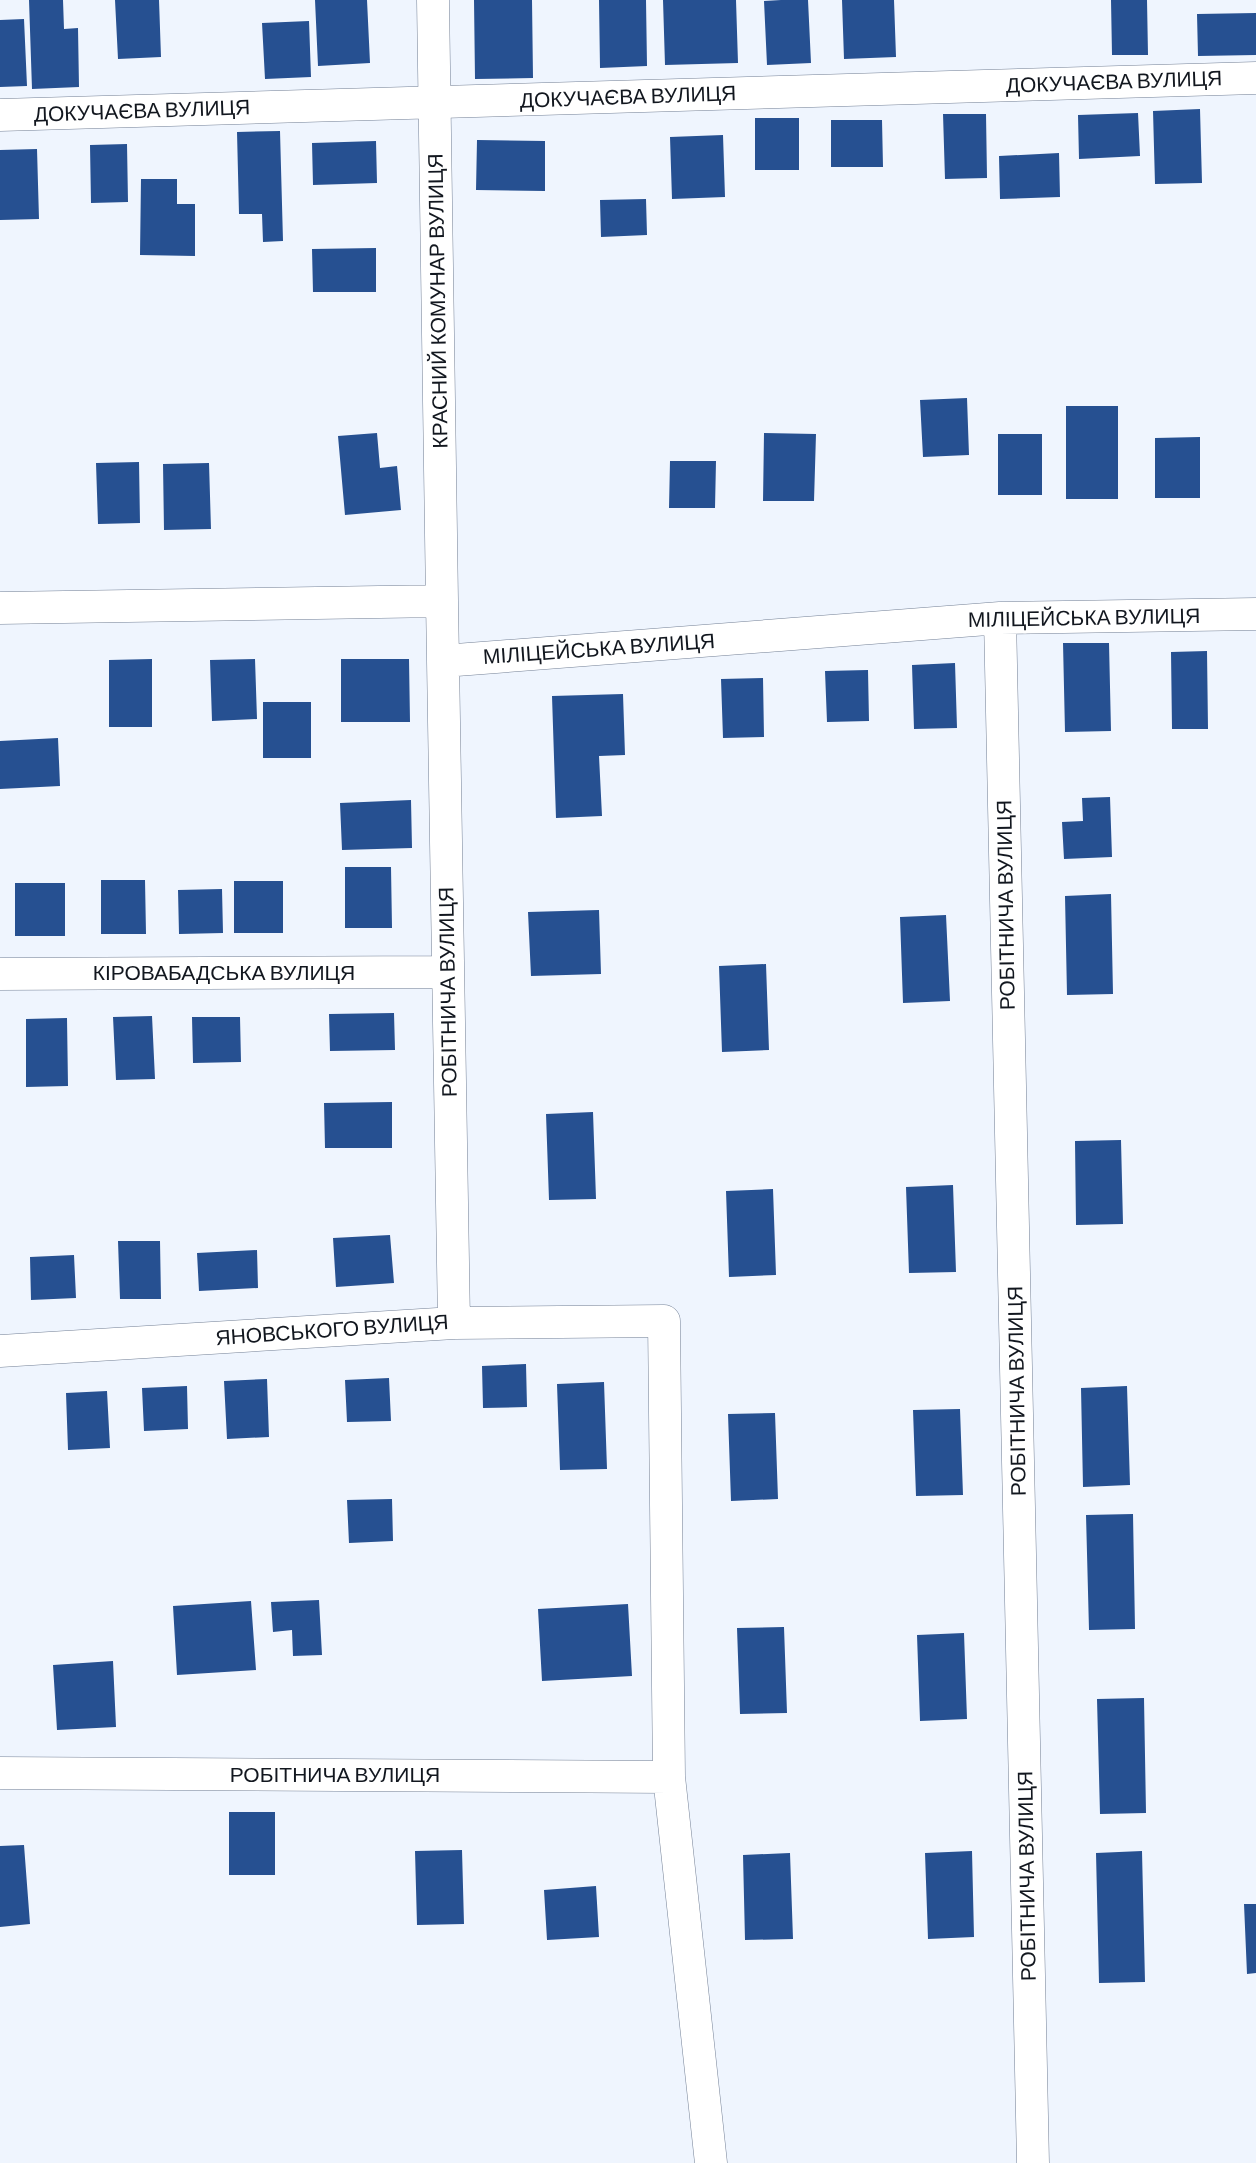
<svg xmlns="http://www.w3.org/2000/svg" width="1256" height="2163" font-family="Barlow,sans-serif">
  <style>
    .building { fill: #265091 }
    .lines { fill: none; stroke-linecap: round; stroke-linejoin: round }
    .street-casing { stroke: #748196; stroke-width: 33 }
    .street { stroke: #fff; stroke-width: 32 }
    .labels { text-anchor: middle; stroke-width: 6; stroke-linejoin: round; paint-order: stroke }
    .street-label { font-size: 21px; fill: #12171f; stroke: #fff }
  </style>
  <rect width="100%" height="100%" fill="#eff5fe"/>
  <path class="building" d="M29,0h34l1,29 14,-1 1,59 -47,2z
    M115,0h44l2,57 -43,2z
    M315,0h52l3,63 -52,3z
    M474,0h58l1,78 -58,1z
    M599,0h47l1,66 -47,2z
    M663,0h73l2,63 -73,2z
    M781,0h27l3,63 -44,2 -3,-64z
    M842,0h52l2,57 -52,2z
    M1111,0h36l1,55h-36z
    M1256,13v42l-58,1 -1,-42z
    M24,19l3,67 -27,1v-67z
    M309,21l2,56 -46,2 -3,-56z
    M1200,109l2,74 -47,1 -2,-73z
    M1138,113l2,43 -61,3 -1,-44z
    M943,114h43l1,64 -42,1z
    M755,118h44v52h-44z
    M831,120h51l1,47h-52z
    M280,131l3,110 -20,1 -1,-28h-23l-2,-82z
    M723,135l2,62 -53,2 -2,-62z
    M477,140l68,1v50l-69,-1z
    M376,141l1,42 -64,2 -1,-42z
    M127,144l1,58 -37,1 -1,-58z
    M37,149l2,70 -39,1v-70z
    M1059,153l1,44 -60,2 -1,-43z
    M141,179h36v25h18v52l-55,-1z
    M646,199l1,36 -46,2 -1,-37z
    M376,248v44h-63l-1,-43z
    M967,398l2,57 -46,2 -3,-57z
    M1066,406h52v93h-52z
    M377,433l3,35 17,-2 4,44 -56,5 -7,-79z
    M764,433l52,1 -2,67h-51z
    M998,434h44v61h-44z
    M1200,437v61h-45v-60z
    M670,461h46l-1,47h-46z
    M139,462l1,61 -42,1 -2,-61z
    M209,463l2,66 -47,1 -1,-66z
    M1063,643h46l2,88 -46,1z
    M1207,651l1,78h-36l-1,-77z
    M152,659v68h-43v-67z
    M255,659l2,60 -45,2 -2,-61z
    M341,659h68l1,63h-69z
    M955,663l2,65 -43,1 -2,-64z
    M868,670l1,51 -42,1 -2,-51z
    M763,678l1,59 -41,1 -2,-59z
    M623,694l2,61 -26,1 3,60 -46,2 -4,-122z
    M263,702h48v56h-48z
    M58,738l2,48 -60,3v-48z
    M1110,797l2,60 -48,2 -2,-37 21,-1 -1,-23z
    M411,800l1,48 -70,2 -2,-47z
    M345,867h46l1,61h-47z
    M101,880h44l1,54h-45z
    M234,881h49v52h-49z
    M15,883h50v53h-50z
    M222,889l1,44 -44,1 -1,-44z
    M1111,894l2,100 -46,1 -2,-99z
    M599,910l2,64 -70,2 -3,-64z
    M946,915l4,86 -47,2 -3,-86z
    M766,964l3,86 -47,2 -3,-86z
    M394,1013l1,37 -65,1 -1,-37z
    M152,1016l3,63 -39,1 -3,-63z
    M192,1017h48l1,45 -48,1z
    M67,1018l1,68 -42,1v-68z
    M392,1102v46h-67l-1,-45z
    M593,1112l3,87 -47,1 -3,-86z
    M1121,1140l2,84 -47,1 -1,-84z
    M953,1185l3,87 -47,1 -3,-86z
    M773,1189l3,86 -47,2 -3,-86z
    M390,1235l4,48 -58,4 -3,-49z
    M118,1241h42l1,58h-41z
    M257,1250l1,38 -59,3 -2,-38z
    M74,1255l2,43 -45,2 -1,-43z
    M526,1364l1,43 -44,1 -1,-42z
    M389,1378l2,43 -44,1 -2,-42z
    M267,1379l2,58 -42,2 -3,-58z
    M604,1382l3,87 -47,1 -3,-86z
    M187,1386l1,43 -44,2 -2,-43z
    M1127,1386l3,99 -47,2 -2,-99z
    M107,1391l3,57 -42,2 -2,-57z
    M960,1409l3,86 -47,1 -3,-86z
    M775,1413l3,86 -47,2 -3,-87z
    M392,1499l1,42 -44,2 -2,-43z
    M1133,1514l2,115 -46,1 -3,-115z
    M319,1600l3,55 -29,1 -1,-26 -19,2 -2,-30z
    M251,1601l5,69 -79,5 -4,-69z
    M628,1604l4,72 -90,5 -4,-72z
    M784,1627l3,86 -47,1 -3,-86z
    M964,1633l3,86 -47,2 -3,-86z
    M113,1661l3,66 -59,3 -4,-65z
    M1144,1698l2,115 -46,1 -3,-115z
    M229,1812h46v63h-46z
    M24,1845l6,79 -30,3v-81z
    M462,1850l2,74 -47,1 -2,-74z
    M972,1851l2,86 -46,2 -3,-86z
    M1142,1851l3,131 -46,1 -3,-130z
    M790,1853l3,86 -48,1 -2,-85z
    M596,1886l3,51 -52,3 -3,-50z
    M1244,1904h12v69l-9,1z"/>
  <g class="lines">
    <defs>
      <path id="street" d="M433,0l9,601
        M0,115l1256,-37
        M0,608l442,-7 1,60 557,-43 256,-4
        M1000,618l33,1545
        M443,661l11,662
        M0,974l448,-2
        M0,1351l454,-28 210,-2 5,456 42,386
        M0,1773l669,4"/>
    </defs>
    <use href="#street" class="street-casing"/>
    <use href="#street" class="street"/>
  </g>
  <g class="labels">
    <g class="street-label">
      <text transform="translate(1114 82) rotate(-2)" y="7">ДОКУЧАЄВА ВУЛИЦЯ</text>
      <text transform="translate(628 97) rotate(-2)" y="7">ДОКУЧАЄВА ВУЛИЦЯ</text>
      <text transform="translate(142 111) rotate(-2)" y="7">ДОКУЧАЄВА ВУЛИЦЯ</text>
      <text transform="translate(438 301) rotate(-91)" y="7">КРАСНИЙ КОМУНАР ВУЛИЦЯ</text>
      <text transform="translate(1084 618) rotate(-1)" y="7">МІЛІЦЕЙСЬКА ВУЛИЦЯ</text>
      <text transform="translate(599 649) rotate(-4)" y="7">МІЛІЦЕЙСЬКА ВУЛИЦЯ</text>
      <text transform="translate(1006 905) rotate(-91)" y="7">РОБІТНИЧА ВУЛИЦЯ</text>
      <text x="224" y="980">КІРОВАБАДСЬКА ВУЛИЦЯ</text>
      <text transform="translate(448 992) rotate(-91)" y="7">РОБІТНИЧА ВУЛИЦЯ</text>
      <text transform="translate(332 1330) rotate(-4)" y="7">ЯНОВСЬКОГО ВУЛИЦЯ</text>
      <text transform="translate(1017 1391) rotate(-91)" y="7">РОБІТНИЧА ВУЛИЦЯ</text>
      <text x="335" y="1782">РОБІТНИЧА ВУЛИЦЯ</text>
      <text transform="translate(1027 1876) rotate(-91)" y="7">РОБІТНИЧА ВУЛИЦЯ</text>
    </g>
  </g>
</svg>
